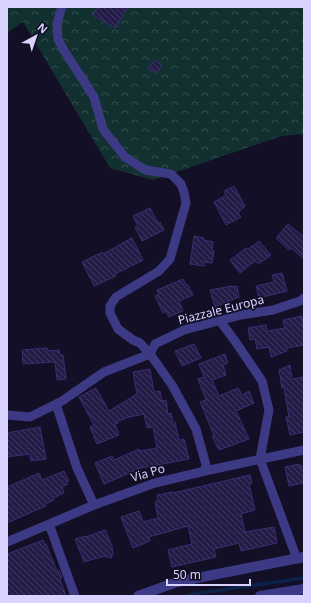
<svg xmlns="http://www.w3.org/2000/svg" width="311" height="603" font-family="'Noto Sans',sans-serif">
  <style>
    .forest { fill: url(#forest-crowns) }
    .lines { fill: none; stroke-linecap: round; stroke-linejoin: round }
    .stream { stroke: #0c2248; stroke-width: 3.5 }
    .building { fill: url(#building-back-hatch); stroke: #3b2d73 }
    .minor { stroke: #3d3a85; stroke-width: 9 }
    .tertiary { stroke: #3d3a85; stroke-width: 10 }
    .labels { text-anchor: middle; stroke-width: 3.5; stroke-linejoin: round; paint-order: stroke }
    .street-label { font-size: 12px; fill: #d9d4ff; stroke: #130f26 }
  </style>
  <defs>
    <pattern id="forest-crowns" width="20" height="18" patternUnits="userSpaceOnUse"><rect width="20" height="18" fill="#12302f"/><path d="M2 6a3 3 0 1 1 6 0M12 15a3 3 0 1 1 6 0" fill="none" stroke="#344d4e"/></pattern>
    <pattern id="building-back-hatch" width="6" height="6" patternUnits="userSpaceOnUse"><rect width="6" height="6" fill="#241b47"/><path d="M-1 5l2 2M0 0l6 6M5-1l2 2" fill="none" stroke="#433b63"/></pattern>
  </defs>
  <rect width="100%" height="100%" fill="#130f26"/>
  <path class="forest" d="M7,7h297v127l-22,2 -129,44 -43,-12 -87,-146 -16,11z"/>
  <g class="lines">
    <path class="stream" d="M187,596l6,-2 111,-16"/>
  </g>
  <path class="building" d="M98,7h30l-13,21 -22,-13z
    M155,60l7,5 -6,8 -8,-4z
    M234,186l11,20 -7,7 3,4 -15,8 -12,-23 12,-7 -2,-4z
    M150,208l8,15 2,-1 4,8 -22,11 -7,-14 3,-1 -5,-10z
    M288,224l16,13v22l-13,-11 -2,2 -13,-12z
    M194,236l10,2v2l9,2 -1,9h2l-2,12 -8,-1v4l-14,-2z
    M132,238l11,22 -28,14 1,2 -22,10 -12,-24 20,-10 1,2z
    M259,241l12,14 -11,8h-3l-2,-2 -15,12 -10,-13 16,-12 2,1z
    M282,273l5,18 -28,7 -3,-12 18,-4 -2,-7z
    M183,279l3,6h2l5,10 -14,6 4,10 -14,6 -3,-6 -3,2 -8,-17 4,-2 -2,-4z
    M232,286l-2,1 7,-1 2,11 -24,10 -5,-17z
    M302,316l2,14v15l-17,3v3l-16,6 -2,-10 -12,2 -2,-10 -5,1 -2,-12 18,-3 1,6 18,-3 -2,-8z
    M194,344l7,14 -19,8 -7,-15z
    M47,348l1,3 11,-1 1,5h3l3,24 -9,1 -2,-18 -32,2 -1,-14z
    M225,354l3,9 -5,2 3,10 -14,5 7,16 19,-8 4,7 7,-4 5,12 -18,8 13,28 -30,11 -7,-14 2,-1 -14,-33 6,-2 -8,-21 6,-2 -5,-13z
    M290,365l2,14 12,-2v55l-14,3 -4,-18h3l-5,-29h-2l-3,-18z
    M150,369l4,23 6,-1 2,10 4,-1 2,14 3,-1 2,9h2l4,18 5,-1 5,20 -48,9 -37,16 -9,-21 17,-7 2,4 25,-11 1,2 17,-3 -4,-21 -6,1 -3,-14 -15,3 -11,4v2l-3,1 4,11 -22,9 -7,-17 4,-2 -15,-28 17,-9 13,23 28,-17 -4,-22z
    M40,427l6,32 -15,2 -1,-7 -23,3v-24z
    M300,464v3l4,-1v17l-15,3 -4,-19z
    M64,471l5,10 -3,1 2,2 -6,3 2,6 -11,5 1,2 -9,4 1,2 -39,17v-36l32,-14 3,7z
    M250,475l2,8 -3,1 6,26 -14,4 4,18 29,-5 3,16 -36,8 -2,-8 -25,6 2,8 -44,10 -4,-17 24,-6 -4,-18 -39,11 1,4 -17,7 -12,-31 18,-6 4,11 15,-4 -3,-16 3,-1 -1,-6 16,-3v1z
    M105,530l7,16 1,8 -2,4 -7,-2 -20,6 -9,-23 11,-3v1z
    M43,540l2,5 1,-1 11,27 2,-1 3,8 -2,1 6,17h-59v-42z"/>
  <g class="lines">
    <path class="minor" d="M62,7l-5,16 1,16 5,10 31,48 9,32 22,28 20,13 26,4 10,10 3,8 2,11 -16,56 -11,12 -43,26 -6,9v7l8,16 15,11 7,3 10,11 5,-10 29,-14 57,-15 32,-5 27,-9 4,-3
      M220,321l15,20 27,40 7,29 -9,49 37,100
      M56,404l21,64 17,37
      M7,415l23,2 32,-16 42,-29 46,-18 22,31 24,44 10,36 -1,6
      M49,524l26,72
      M7,542l87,-37 61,-22 50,-12 99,-21"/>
    <path class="tertiary" d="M138,596l39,-14 127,-25
      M260,596l44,-7"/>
  </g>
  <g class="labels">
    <g class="street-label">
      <text transform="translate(221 310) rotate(-14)" y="4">Piazzale Europa</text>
      <text transform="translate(148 473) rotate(-17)" y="4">Via Po</text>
    </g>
  </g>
  <rect width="311" height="603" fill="none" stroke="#d9d4ff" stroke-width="16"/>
  <g transform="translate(36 36) rotate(40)" stroke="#130f26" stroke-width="3" paint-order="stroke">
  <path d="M0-3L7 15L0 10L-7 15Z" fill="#d9d4ff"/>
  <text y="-6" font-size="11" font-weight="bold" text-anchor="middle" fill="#d9d4ff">N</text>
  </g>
  <path d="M167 579v6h83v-6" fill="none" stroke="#d9d4ff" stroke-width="2"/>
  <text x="173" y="579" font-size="12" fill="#d9d4ff" stroke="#130f26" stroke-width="3" paint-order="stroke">50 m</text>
</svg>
